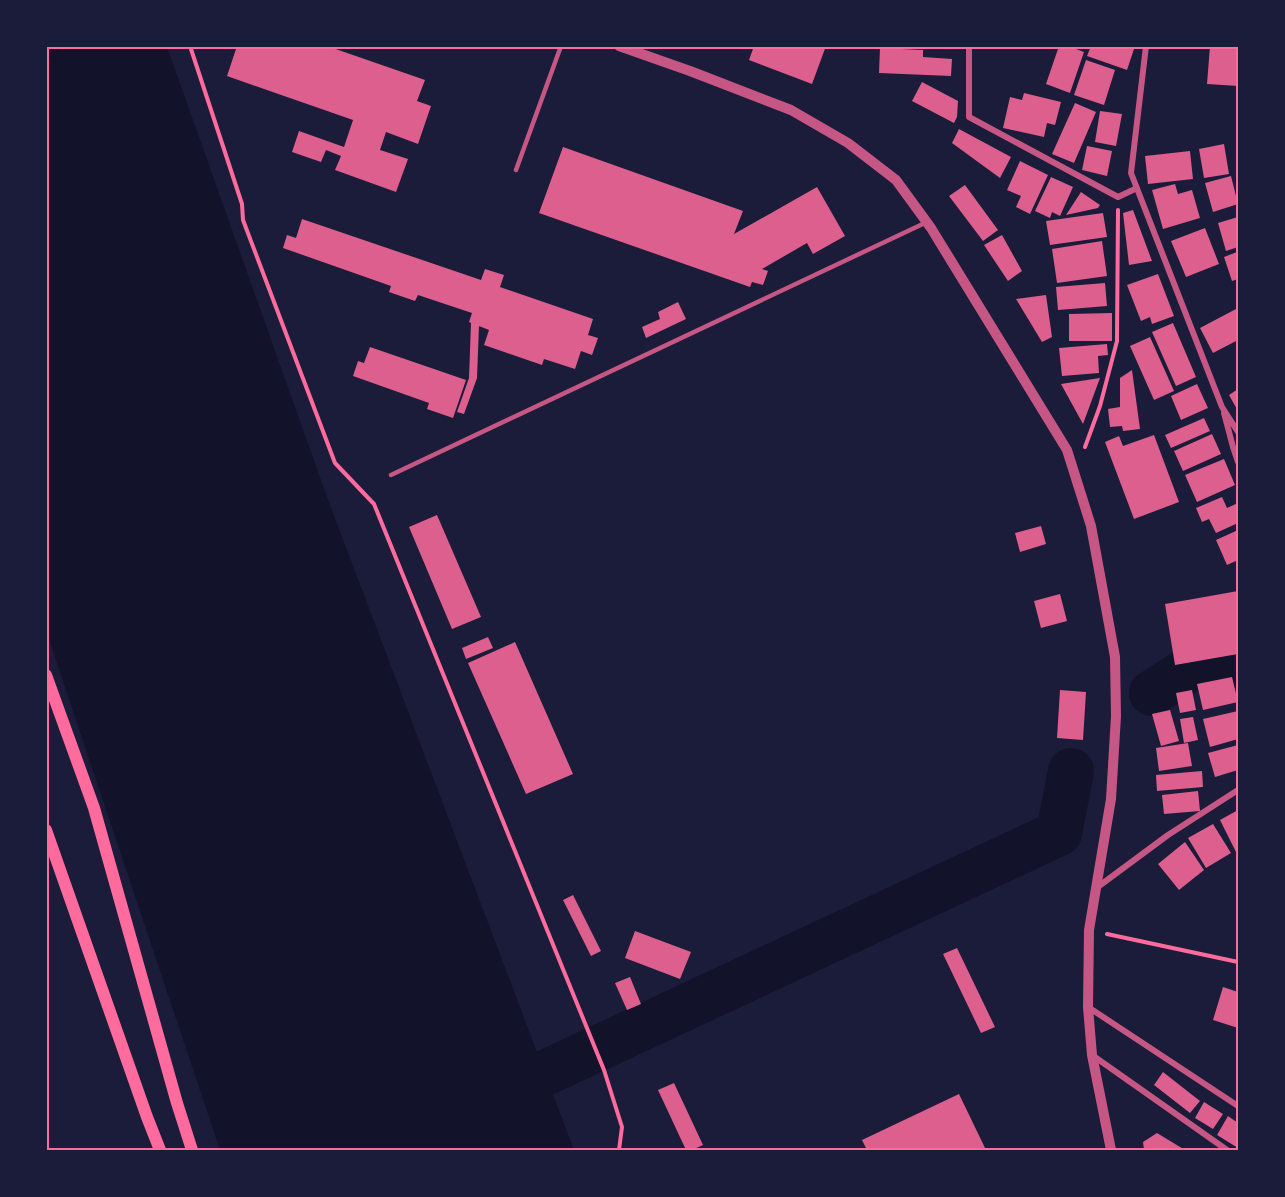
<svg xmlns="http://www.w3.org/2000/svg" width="1285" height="1197" font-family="Roboto,sans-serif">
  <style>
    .water { fill: #12122b }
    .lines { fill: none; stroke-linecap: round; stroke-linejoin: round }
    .river { stroke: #12122b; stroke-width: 46 }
    .building { fill: #dd5f8e }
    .path { stroke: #ff6b9d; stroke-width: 4 }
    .service { stroke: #c65784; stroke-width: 4.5 }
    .minor { stroke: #c65784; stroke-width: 6 }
    .tertiary { stroke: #c65784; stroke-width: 10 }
    .secondary { stroke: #ff6b9d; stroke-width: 12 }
    .neatline { fill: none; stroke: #ff6b9d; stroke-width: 2 }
  </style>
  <rect width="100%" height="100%" fill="#1b1b3a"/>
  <path class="water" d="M46,47h121l161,453 246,650h-354l-173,-517z"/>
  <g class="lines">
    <path class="river" d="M1152,693l39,-25 47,-4
      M545,1073l514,-240 12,-62"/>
  </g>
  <path class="building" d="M237,46h90l98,34 -8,21 14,5 -13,38 -32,-12 -6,18 28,9 -12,33 -61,-22 6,-14 -15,-6 -5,12 -29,-10 7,-21 45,16 9,-27 -126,-44z
    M754,46h72l-14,38 -63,-24z
    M1059,46h9l16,6 -14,41 -24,-9z
    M1091,46h44l-8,24 -40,-14z
    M1210,46h28v40l-31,-2z
    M880,48l43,2v7l29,2 -1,17 -72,-3z
    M1086,60l29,10 -11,35 -30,-10z
    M922,82l36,19 -1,16 -3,6 -42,-22z
    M1024,93l37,9 -6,23 -8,-2 -3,14 -41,-9 7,-31 12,3z
    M1075,103l21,9 -22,51 -22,-9z
    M1100,111l22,3 -6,32 -21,-4z
    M959,129l52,28 -11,21 -48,-35z
    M1224,144l5,30 -25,4 -5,-29z
    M1087,146l25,5 -5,25 -25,-6z
    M563,147l180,64 -9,23 83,-47 28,49 -32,18 -6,-11 -45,26 6,2 -5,14 -11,-3 -2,5 -211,-74z
    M1190,151l3,28 -45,5 -3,-28z
    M1020,161l28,14 -18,39 -14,-7 5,-11 -14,-6z
    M1231,176l7,28 -25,8 -8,-29z
    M1051,177l22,10 -13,29 -8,-4 -2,6 -15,-7z
    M1175,184l3,10 14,-4 8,28 -37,11 -11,-39z
    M965,185l33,45 -15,11 -34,-45z
    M1081,192l19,13 -2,3 -32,7z
    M1133,210l19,51 -23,4 -6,-52z
    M1103,213l4,24 -57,8 -4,-24z
    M1238,217v30l-12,4 -8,-28z
    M302,219l179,61 4,-11 19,6 -4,12 93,32 -5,16 10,3 -6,17 -11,-4 -6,18 -31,-10 -2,6 -58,-20 5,-15 -10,-4 -2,52 -13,36 -7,-2 12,-34 2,-55 -2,-1 3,-9 -54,-18 -3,6 -26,-9 2,-6 -108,-38 4,-13 9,3z
    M1205,228l14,36 -33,13 -15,-36z
    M1002,235l20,36 -14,10 -24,-36z
    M1102,241l5,35 -50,7 -5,-34z
    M1237,252l1,5v22l-6,2 -8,-24z
    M1158,274l16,42 -22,8 -2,-7 -9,4 -14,-36z
    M1105,283l2,23 -49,4 -2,-23z
    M1046,295l6,42 -10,5 -26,-43z
    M678,302l8,17 -40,19 -4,-11 18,-8 -2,-7z
    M1236,309l2,5v26l-25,13 -13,-25z
    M1112,313v28h-43v-27z
    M1173,323l23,54 -20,9 -24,-54z
    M1150,337l24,54 -20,9 -24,-54z
    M1107,344l1,11 -10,1 1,17 -37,3 -3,-28z
    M370,347l96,33 -13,38 -26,-9 2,-6 -76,-27 5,-15 6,2z
    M1132,370l8,59 -17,2 -1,-5 -12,1 -2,-18 12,-2v-29z
    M1100,378l-17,46 -22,-40z
    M1197,384l11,24 -27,12 -10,-24z
    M1238,389v22l-9,-16z
    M1204,418l6,13 -39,17 -6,-13z
    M1212,434l9,20 -38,17 -9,-20z
    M1154,435l25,67 -45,17 -29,-77 14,-6 4,10z
    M1224,459l11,26 -38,17 -12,-27z
    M1222,497l5,11 11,-5v20l-22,10 -7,-14 -7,3 -6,-14z
    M437,515l44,102 -29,12 -43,-102z
    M1041,526l5,18 -26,8 -5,-19z
    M1238,530v30l-11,5 -11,-25z
    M1238,591v63l-63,11 -10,-61z
    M1060,594l7,27 -26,7 -7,-27z
    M488,637l5,11 -27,11 -4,-11z
    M515,642l58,132 -47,20 -58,-131z
    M1232,677l6,25 -35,8 -6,-26z
    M1060,690l26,2 -3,48 -26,-2z
    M1192,690l4,20 -16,3 -4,-20z
    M1170,710l9,31 -18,5 -9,-32z
    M1238,711v28l-28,8 -7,-28z
    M1193,717l5,23 -14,3 -4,-24z
    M1188,743l4,23 -33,5 -3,-23z
    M1238,745v25l-23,7 -7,-24z
    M1202,771l1,16 -46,4 -1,-16z
    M1198,791l2,20 -36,3 -2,-19z
    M1238,810v46l-18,-36z
    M1213,824l18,29 -25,15 -18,-30z
    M1185,842l19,28 -25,20 -21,-26z
    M573,895l28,56 -10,5 -28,-56z
    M635,931l56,21 -11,27 -55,-21z
    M957,948l38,79 -14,6 -38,-79z
    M630,977l11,27 -14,6 -12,-27z
    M1223,987l15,5v36l-25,-8z
    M1163,1072l37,29 -10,12 -36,-28z
    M674,1083l29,62 -11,5h-6l-28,-60z
    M959,1094l27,56h-119l-5,-10z
    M1204,1102l19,12 -10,15 -18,-11z
    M1228,1116l10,7v25l-21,-13z
    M1157,1133l28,17h-41l-1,-8z"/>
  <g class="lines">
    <path class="path" d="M190,46l52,158 1,16 92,243 39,41 230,566 18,57 -3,23
      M1085,447l15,-41 17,-65 1,-131
      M1107,934l131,28"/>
    <path class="service" d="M516,170l45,-124
      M391,475l536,-253"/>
    <path class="minor" d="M969,46v71l149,80 19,-9
      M1146,46l-15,127 91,234 16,25
      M1224,413l9,34 5,15
      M1095,889l73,-54 70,-45
      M1088,1007l150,99
      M1092,1055l135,95"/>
    <path class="tertiary" d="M619,46l71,25 101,39 57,33 48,37 35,48 136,222 24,76 24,131 1,59 -5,83 -22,131 -1,77 4,48 19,95"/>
    <path class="secondary" d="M46,675l48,133 83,295 15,47
      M46,830l101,287 13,33"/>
  </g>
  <rect width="1285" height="1197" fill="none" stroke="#1b1b3a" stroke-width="96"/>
  <rect x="48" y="48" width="1189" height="1101" class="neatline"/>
</svg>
